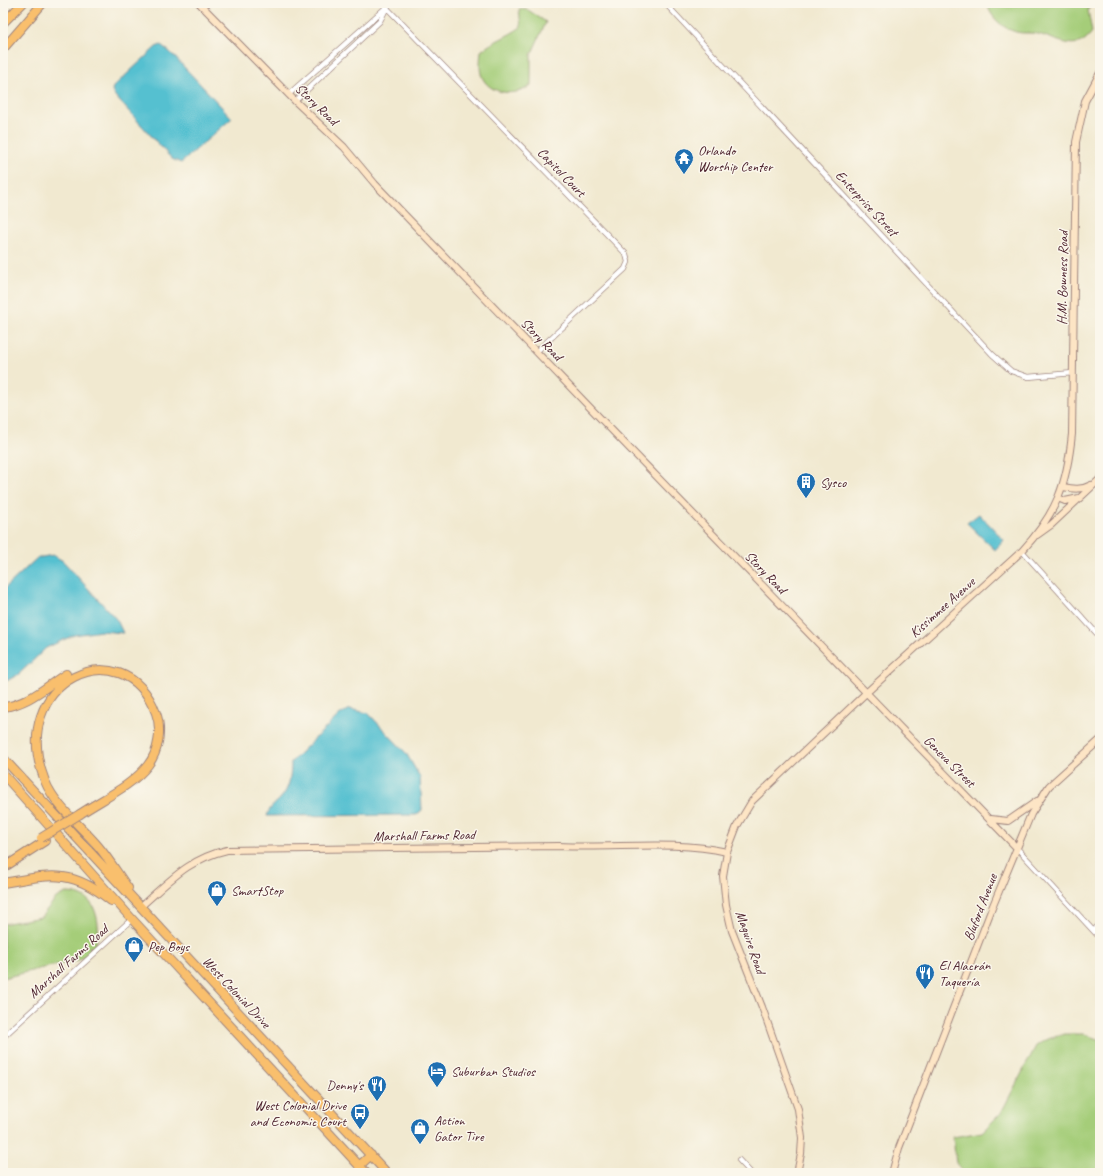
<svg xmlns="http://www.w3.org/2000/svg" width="1103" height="1176" font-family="Caveat,sans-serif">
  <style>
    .green { fill: #a5cd79; stroke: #787652 }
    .water { fill: #55c0d0; stroke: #50707e }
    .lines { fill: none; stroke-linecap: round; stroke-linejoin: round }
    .street-casing { stroke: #9e847e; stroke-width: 6 }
    .secondary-casing { stroke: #9e847e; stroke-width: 8 }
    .highway-casing { stroke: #9e847e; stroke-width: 10 }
    .street { stroke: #fff; stroke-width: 4.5 }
    .secondary { stroke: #fde5c5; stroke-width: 6 }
    .highway { stroke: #f9bf6d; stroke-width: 8 }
    .highway-bridge-casing { stroke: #9e847e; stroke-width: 10; stroke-linecap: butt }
    .highway-bridge { stroke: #f9bf6d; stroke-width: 8 }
    .labels { text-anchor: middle; stroke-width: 3; stroke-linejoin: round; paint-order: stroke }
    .street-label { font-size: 14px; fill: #4a1f2b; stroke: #fbf7ec }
    .poi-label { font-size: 14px; fill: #4a1f2b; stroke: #fbf7ec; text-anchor: start }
  </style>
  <rect width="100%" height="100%" fill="#fbf7ec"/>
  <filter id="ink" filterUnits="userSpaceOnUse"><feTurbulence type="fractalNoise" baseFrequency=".025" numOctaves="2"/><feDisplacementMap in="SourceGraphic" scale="8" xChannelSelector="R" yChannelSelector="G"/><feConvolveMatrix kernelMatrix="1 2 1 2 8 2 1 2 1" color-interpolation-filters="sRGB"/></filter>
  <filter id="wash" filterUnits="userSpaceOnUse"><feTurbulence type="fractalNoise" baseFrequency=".012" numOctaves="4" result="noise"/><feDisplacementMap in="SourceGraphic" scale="16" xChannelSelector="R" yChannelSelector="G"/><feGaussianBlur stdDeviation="0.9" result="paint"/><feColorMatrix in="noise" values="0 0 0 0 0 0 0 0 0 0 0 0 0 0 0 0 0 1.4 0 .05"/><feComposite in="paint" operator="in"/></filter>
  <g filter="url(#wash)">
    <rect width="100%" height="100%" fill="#f1e9d0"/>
    <path class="green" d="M987,3h105l-4,7 4,22c-2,3 -6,7 -9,9 -13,8 -32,-4 -45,-7 -7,-2 -15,0 -22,-2 -14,-4 -26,-15 -29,-29z
      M519,9l9,1 18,12 -15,33v30c-12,11 -36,10 -46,-3 -7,-9 -5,-20 -4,-31 12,-10 26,-14 40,-24z
      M66,893c13,0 25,5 29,18 6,17 5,39 -14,48 -9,4 -21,5 -30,7 -16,4 -32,8 -48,12v-54l38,-7 15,-19z
      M1064,1034h20l16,6v133h-136l-8,-10 -3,-26 29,-5 19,-19 35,-67 9,-6z"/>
    <path class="water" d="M161,45l9,7 62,66 -51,45 -9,-4 -57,-63 -3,-6 1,-3 43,-40z
      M979,514l25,26 -9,10 -28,-27z
      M53,555l10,6 54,59 6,13 -22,-2 -27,4 -28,13 -27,26 -16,9v-93l34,-32z
      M349,709l19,4 38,40 14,24 2,33 -6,5 -149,1c2,-8 7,-11 13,-17 10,-11 11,-23 11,-37l48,-47z"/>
  </g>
  <g filter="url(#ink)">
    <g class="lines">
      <defs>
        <path id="street" d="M665,3l327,351 19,17 17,6 45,-4
          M387,8l239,246 2,8 -3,7 -88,82
          M289,94l102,-91
          M295,101l85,-80 6,-12
          M1022,551l78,86
          M1016,847l84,91
          M1094,930l6,-6
          M3,1037l129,-118
          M739,1160l12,13"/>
        <path id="secondary" d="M199,3l96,98 49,46 31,37 226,235 415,428
          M1063,487c10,2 19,3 28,-2
          M1058,498l7,3 14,-3
          M1037,535l14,-10 49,-46
          M991,819l17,2 29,-20
          M140,907c29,-25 48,-48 87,-57l332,-4c55,3 114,-6 168,6
          M797,1173l4,-19 1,-16 -4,-29 -36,-102 -30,-76 -6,-26 -3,-29 4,-24 10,-26 15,-25 114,-108 156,-142c35,-38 45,-67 50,-117l4,-292 9,-41 15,-28
          M892,1173l7,-25 93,-240 39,-94 18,-28 51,-46"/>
        <path id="highway" d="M3,23l20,-20
          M3,49l40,-46
          M3,707c24,-2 44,-21 63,-33
          M3,758l384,415
          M3,774l128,144 235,255
          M80,814c22,-15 52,-28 68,-49 11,-14 14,-36 8,-52 -32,-86 -151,-32 -111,68 10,25 36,45 53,65 11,13 20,28 30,42
          M3,868l42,-27
          M3,883c47,-8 68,-15 108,18
          M359,1166l12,-11"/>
      </defs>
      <use href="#street" class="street-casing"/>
      <use href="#secondary" class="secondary-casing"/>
      <use href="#highway" class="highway-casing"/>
      <use href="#street" class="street"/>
      <use href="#secondary" class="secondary"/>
      <use href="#highway" class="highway"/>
      <defs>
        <path id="highway-bridge" d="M41,838l39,-24"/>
      </defs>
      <use href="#highway-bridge" class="highway-bridge-casing"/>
      <use href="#highway-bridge" class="highway-bridge"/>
    </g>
  </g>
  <defs>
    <symbol id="temple-pin" viewBox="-11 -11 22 30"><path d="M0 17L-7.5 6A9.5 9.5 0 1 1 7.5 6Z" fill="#1f6fb2" stroke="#fbf7ec"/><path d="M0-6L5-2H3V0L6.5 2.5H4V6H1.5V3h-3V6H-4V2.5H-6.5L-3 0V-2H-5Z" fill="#fff"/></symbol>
    <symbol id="building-pin" viewBox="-11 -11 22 30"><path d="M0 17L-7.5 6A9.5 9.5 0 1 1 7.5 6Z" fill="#1f6fb2" stroke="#fbf7ec"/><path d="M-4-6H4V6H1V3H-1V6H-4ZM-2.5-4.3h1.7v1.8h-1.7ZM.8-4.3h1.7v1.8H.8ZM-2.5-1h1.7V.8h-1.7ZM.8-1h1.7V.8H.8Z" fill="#fff"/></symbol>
    <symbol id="shop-pin" viewBox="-11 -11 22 30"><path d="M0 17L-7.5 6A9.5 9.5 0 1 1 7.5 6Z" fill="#1f6fb2" stroke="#fbf7ec"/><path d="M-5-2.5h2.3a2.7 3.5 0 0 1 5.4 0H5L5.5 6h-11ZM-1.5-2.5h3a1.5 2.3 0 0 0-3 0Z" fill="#fff"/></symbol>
    <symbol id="restaurant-pin" viewBox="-11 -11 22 30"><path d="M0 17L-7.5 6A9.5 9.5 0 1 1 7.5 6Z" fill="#1f6fb2" stroke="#fbf7ec"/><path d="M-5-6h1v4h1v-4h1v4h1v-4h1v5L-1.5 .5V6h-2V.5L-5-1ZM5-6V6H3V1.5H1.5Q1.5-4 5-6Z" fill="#fff"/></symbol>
    <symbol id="hotel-pin" viewBox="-11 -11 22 30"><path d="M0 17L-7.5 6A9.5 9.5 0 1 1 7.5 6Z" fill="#1f6fb2" stroke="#fbf7ec"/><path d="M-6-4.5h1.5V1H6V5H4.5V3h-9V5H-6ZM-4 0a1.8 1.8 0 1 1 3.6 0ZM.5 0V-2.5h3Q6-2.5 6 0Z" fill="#fff"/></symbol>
    <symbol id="bus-pin" viewBox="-11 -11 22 30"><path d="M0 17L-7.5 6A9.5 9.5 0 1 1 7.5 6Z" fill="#1f6fb2" stroke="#fbf7ec"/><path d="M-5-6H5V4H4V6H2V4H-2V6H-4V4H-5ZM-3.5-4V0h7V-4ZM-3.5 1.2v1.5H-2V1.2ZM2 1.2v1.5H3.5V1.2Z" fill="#fff"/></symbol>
  </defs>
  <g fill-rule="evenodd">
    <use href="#temple-pin" x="673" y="147" width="22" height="30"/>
    <use href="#building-pin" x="795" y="471" width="22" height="30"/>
    <use href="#shop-pin" x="206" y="879" width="22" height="30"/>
    <use href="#shop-pin" x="123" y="935" width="22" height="30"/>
    <use href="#restaurant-pin" x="914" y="962" width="22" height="30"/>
    <use href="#hotel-pin" x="426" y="1060" width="22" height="30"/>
    <use href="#restaurant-pin" x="366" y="1074" width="22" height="30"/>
    <use href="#bus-pin" x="349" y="1102" width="22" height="30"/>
    <use href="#shop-pin" x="409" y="1117" width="22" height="30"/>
  </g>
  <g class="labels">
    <g class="street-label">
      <text transform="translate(317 104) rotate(44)" y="5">Story Road</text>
      <text transform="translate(562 172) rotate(46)" y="5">Capitol Court</text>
      <text transform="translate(867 203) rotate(47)" y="5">Enterprise Street</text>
      <text transform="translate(1062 278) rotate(-89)" y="5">H.M. Bowness Road</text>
      <text transform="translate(542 339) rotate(46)" y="5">Story Road</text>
      <text transform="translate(766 572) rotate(46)" y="5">Story Road</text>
      <text transform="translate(942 607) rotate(-42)" y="5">Kissimmee Avenue</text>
      <text transform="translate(950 761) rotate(45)" y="5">Geneva Street</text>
      <text transform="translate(424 835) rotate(-1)" y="5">Marshall Farms Road</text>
      <text transform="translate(980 907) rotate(-69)" y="5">Bluford Avenue</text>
      <text transform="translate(751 942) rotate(71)" y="5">Maguire Road</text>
      <text transform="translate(68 961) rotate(-42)" y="5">Marshall Farms Road</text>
      <text transform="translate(237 992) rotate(47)" y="5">West Colonial Drive</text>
    </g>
    <g class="poi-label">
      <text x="698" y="155">Orlando<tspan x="698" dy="16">Worship Center</tspan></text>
      <text x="820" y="487">Sysco</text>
      <text x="231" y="895">SmartStop</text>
      <text x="148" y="951">Pep Boys</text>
      <text x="939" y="970">El Alacrán<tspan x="939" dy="16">Taquería</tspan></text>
      <text x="451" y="1076">Suburban Studios</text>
      <text x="363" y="1090" text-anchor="end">Denny's</text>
      <text x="346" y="1110" text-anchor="end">West Colonial Drive<tspan x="346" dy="16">and Economic Court</tspan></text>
      <text x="434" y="1125">Action<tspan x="434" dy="16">Gator Tire</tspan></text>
    </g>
  </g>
  <rect width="1103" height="1176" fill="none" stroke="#fbf7ec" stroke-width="16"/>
</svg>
